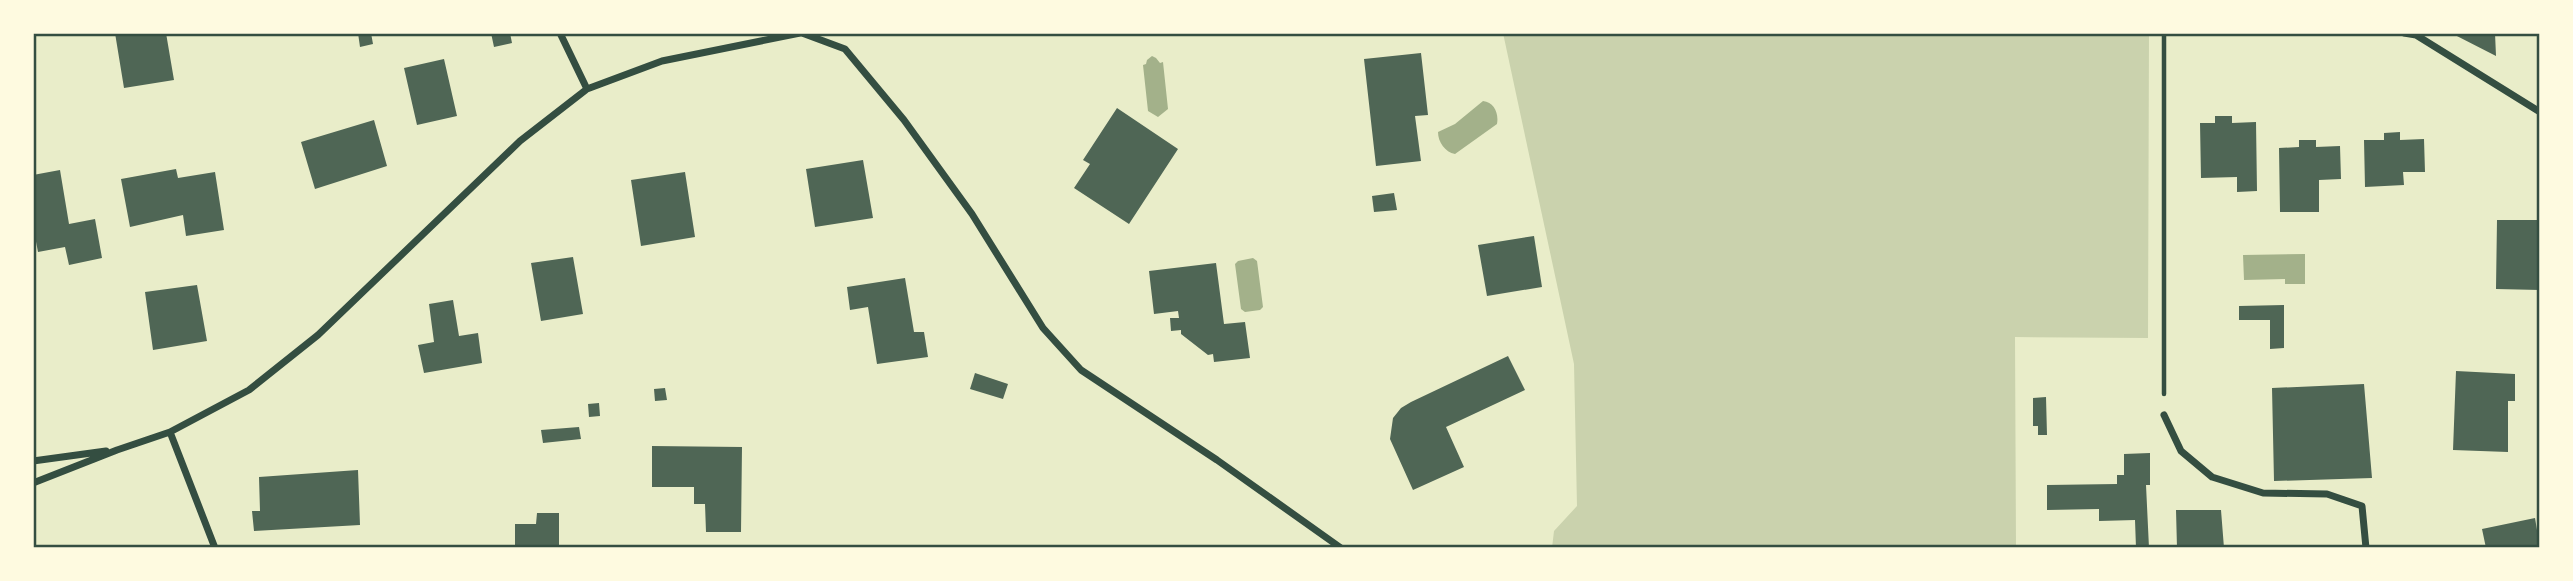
<svg xmlns="http://www.w3.org/2000/svg" width="2573" height="581" font-family="'Public Sans',sans-serif">
  <style>
    .green { fill: #cad2ad }
    .water { fill: #a3b18a }
    .building { fill: #4f6655 }
    .lines { fill: none; stroke-linecap: round; stroke-linejoin: round }
    .path { stroke: #344e41; stroke-width: 4.5 }
    .minor { stroke: #344e41; stroke-width: 7 }
    .neatline { fill: none; stroke: #344e41; stroke-width: 2.5 }
  </style>
  <rect width="100%" height="100%" fill="#e9edc9"/>
  <path class="green" d="M1503,33h646l-1,305 -133,-1 1,211h-464l2,-17 23,-25 -3,-142z"/>
  <path class="water" d="M1152,56l4,2 4,5 3,-1 5,47 -10,8 -10,-6 -5,-46 3,-1 1,-4z
    M1483,101c11,1 16,12 14,23l-42,30c-10,-2 -17,-12 -17,-22l17,-8z
    M2305,254v30h-20v-5l-41,1 -1,-25z
    M1253,258l4,3 6,46 -3,3 -15,2 -4,-3 -6,-45 3,-3z"/>
  <path class="building" d="M115,33h51l8,47 -50,8z
    M358,33h13l2,11 -13,3z
    M491,33h19l2,10 -18,4z
    M2451,33h44l1,23z
    M1421,53l7,62 -13,1 6,45 -45,5 -12,-107z
    M444,59l13,57 -40,9 -13,-57z
    M1117,108l61,41 -49,75 -55,-36 16,-24 -7,-4z
    M2215,116h17v7l24,-1 1,69 -20,1v-15l-36,1 -1,-55h15z
    M374,120l13,46 -72,23 -14,-47z
    M2400,132v8l24,-1 1,33h-22l1,13 -39,2 -1,-47h20v-7z
    M2299,140h17v7l24,-1 1,33 -22,1v32h-39l-1,-64 20,-1z
    M863,160l10,58 -58,9 -9,-58z
    M176,169l2,9 37,-6 9,58 -38,6 -3,-21 -53,12 -9,-48z
    M60,170l9,54 26,-5 7,39 -33,7 -4,-18 -27,5 -5,-26v-51z
    M685,172l10,65 -54,9 -10,-66z
    M1394,193l3,17 -23,2 -2,-16z
    M2497,220h43v70l-44,-1z
    M1534,236l8,51 -55,9 -9,-51z
    M573,257l10,57 -42,7 -10,-58z
    M1216,263l8,61 21,-2 5,36 -36,4 -1,-8 -5,1 -27,-21v-4l-10,1 -1,-13h9l-1,-7 -24,3 -5,-43z
    M905,278l9,54h10l4,25 -51,7 -9,-57 -18,3 -3,-23z
    M197,285l10,56 -54,9 -8,-58z
    M453,300l6,36 19,-3 4,30 -58,10 -6,-28 16,-3 -5,-38z
    M2284,305v43l-14,1v-29h-31v-14z
    M1508,356l17,34 -79,37 18,40 -51,23 -23,-51 3,-21 8,-10 10,-6z
    M2456,371l59,3v27h-7v51l-55,-2z
    M975,373l33,11 -5,15 -33,-10z
    M2364,384l8,94 -98,3 -2,-93z
    M665,388l2,12 -12,1 -1,-12z
    M2046,397l1,38h-9v-9h-5v-28z
    M599,403l1,13 -11,1 -1,-13z
    M579,427l2,12 -38,4 -2,-13z
    M652,446l90,1 -1,85h-35l-1,-28h-11v-17h-42z
    M2150,453v32h-4l3,63h-13l-1,-28 -36,1v-12l-52,1v-25l70,-1v-9h7v-21z
    M358,470l2,55 -106,6 -2,-20h8l-1,-34z
    M2176,510h45l3,38h-47z
    M537,513h22v35h-44v-24h21z
    M2535,518l5,30h-54l-4,-19z"/>
  <g class="lines">
    <path class="path" d="M2164,33v361"/>
    <path class="minor" d="M560,33l27,56
      M802,33l43,16 59,71 68,94 71,114 38,42 136,90 124,88
      M2404,33l12,2 124,77
      M2164,415l17,36 31,26 51,16 64,1 35,12 4,42
      M170,432l45,116
      M33,461l73,-10
      M33,483l84,-33 53,-18 79,-42 69,-55 202,-194 67,-52 75,-28 138,-28"/>
  </g>
  <rect width="2573" height="581" fill="none" stroke="#fefae0" stroke-width="70"/>
  <rect x="35" y="35" width="2503" height="511" class="neatline"/>
</svg>
